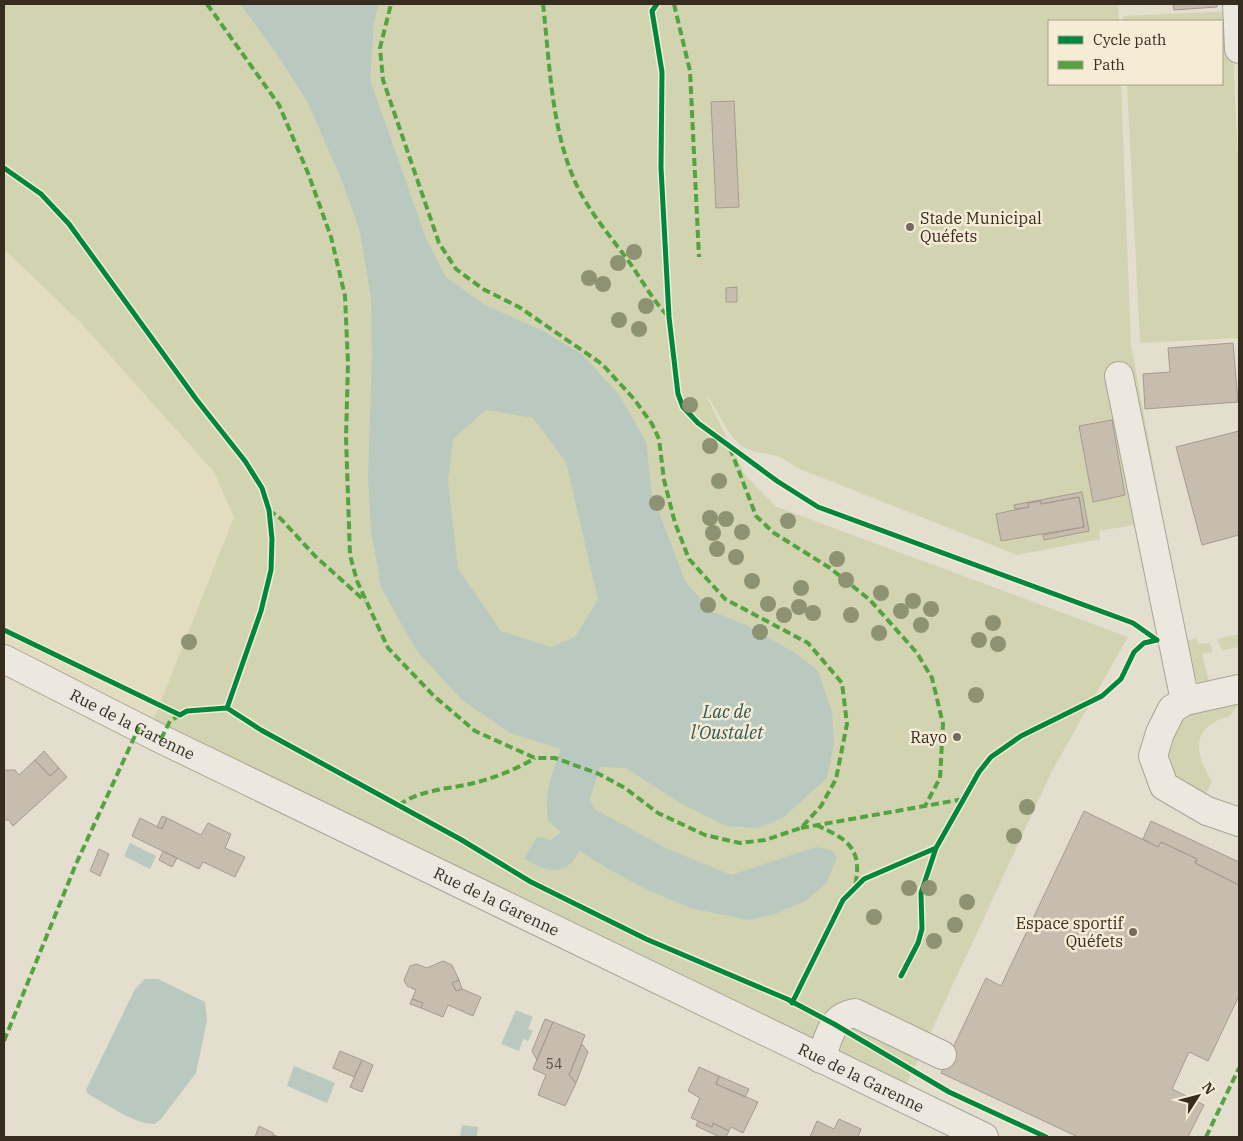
<svg xmlns="http://www.w3.org/2000/svg" width="1243" height="1141" font-family="'IBM Plex Serif',serif">
  <style>
    .farmland { fill: #e2dcc0 }
    .green { fill: #d2d3b1 }
    .water { fill: #b9c9bf; fill-rule: evenodd }
    .building { fill: #c7bdaf; stroke: #a49a8e }
    .lines { fill: none; stroke-linecap: round; stroke-linejoin: round }
    .minor-casing { stroke: #a9a397; stroke-width: 30 }
    .minor { stroke: #ece8e0; stroke-width: 28 }
    .quiet { stroke: #53a441; stroke-width: 4; stroke-dasharray: 8 4; stroke-linecap: butt }
    .cycleway-casing { stroke: #f4ecd5; stroke-width: 8 }
    .cycleway { stroke: #00873e; stroke-width: 5 }
    .tree { fill: #8d9272 }
    .poi-dot { fill: #746a5d; stroke: #f4ecd5; stroke-width: 2 }
    .labels { text-anchor: middle; stroke-width: 5; stroke-linejoin: round; paint-order: stroke }
    .number-label { font-size: 14px; fill: #5b5044 }
    .poi-label { font-size: 16px; fill: #372c20; stroke: #f4ecd5; text-anchor: end }
    .street-label { font-size: 16px; fill: #372c20; stroke: #f4ecd5 }
    .water-label { font-size: 18px; font-style: italic; fill: #305655; stroke: #f4ecd5 }
  </style>
  <rect width="100%" height="100%" fill="#e4dece"/>
  <path class="farmland" d="M4,249l77,74 133,149 20,45 -82,207 -148,-71z"/>
  <path class="green" d="M4,4h1114l1,17h-70v63h72l10,261 30,161 -16,2 -6,16 -40,7 1,8 -83,16 -222,-88c-20,-17 -30,-10 -50,-19 -16,-8 -28,-40 -39,-53l39,80 32,32 351,130 -75,132 -149,321 -752,-366 82,-207 -20,-45 -133,-149 -77,-74z
    M1231,11l8,171v156l-99,5 -13,-259h95v-63h-98l-1,-5z
    M1239,634v13l-17,3 -5,-11z
    M1196,638l3,6 11,-1 3,9 -11,2 7,28 -6,3 -9,-7 -11,-36z
    M1239,703l-9,13c-38,10 -37,35 -18,65l-8,18 -28,-19 -11,-28 16,-33 13,-8z"/>
  <path class="water" d="M240,4h139l-5,18 -4,58 57,161 19,36 39,28 56,25 41,24 38,42 26,46 6,52 33,87 26,30 35,14 51,29 21,17 14,41 2,32 -7,34 -43,39 -25,11 -33,-2 -46,-23 -54,-35 -26,-1 -10,32 4,10 74,40 63,26 85,-28 15,3 6,7 -11,27 -21,17 -30,13 -27,6 -58,-12 -44,-19 -36,-19 -30,-19c-3,4 -6,10 -10,13 -15,13 -32,2 -46,-5l13,-22 14,3 10,-8 -13,-11c-4,-31 3,-43 13,-72l-51,-16 -48,-33 -46,-50 -35,-63 -10,-56 -3,-54 4,-122 -1,-57 -11,-66 -18,-51 -34,-78 -31,-49zM486,410l47,8 33,44 32,138 -23,37 -24,10 -50,-16 -43,-62 -10,-88 5,-42z
    M130,843l26,13 -6,13 -26,-13z
    M145,979h13l47,23 2,18 -11,53 -35,46 -6,5c-20,1 -50,-21 -67,-30l-2,-4 49,-101z
    M516,1010l17,7 -5,12 5,2 -5,10 -5,-2 -4,12 -18,-7z
    M294,1066l41,17 -8,20 -40,-17z
    M462,1125l16,2 -1,10h-17z"/>
  <path class="building" d="M1173,4h44v3l-43,3z
    M734,101l5,106 -23,1 -5,-106z
    M737,287v15h-11v-14z
    M1233,343l5,59 -93,7 -2,-35 27,-2 -2,-24z
    M1112,420l13,75 -32,7 -14,-76z
    M1239,431v104l-37,10 -26,-98z
    M1082,492l7,39 -45,9 -1,-5 41,-8 -5,-30 -38,7v-3l-13,2 1,4 -14,2 -1,-4z
    M1079,497l5,30 -83,14 -5,-27 33,-7 -1,-4 13,-2v3z
    M44,751l15,17 -9,8 -15,-16z
    M35,760l15,16 9,-8 8,9 -54,49 -4,-6h-5v-50h11l4,5z
    M1084,811l74,36 3,-5 36,17 -2,4 44,22v111l-31,65 -19,-9 -17,37 32,16 -16,32h-110l-137,-64 45,-95 15,8z
    M162,816l5,2 -5,11 -5,-2z
    M140,818l22,11 5,-11 34,17 7,-12 23,11 -6,14 20,9 -10,20 -32,-15 -4,7 -67,-33z
    M1151,821l88,41v23l-44,-22 2,-4 -36,-17 -3,5 -15,-8z
    M99,849l10,5 -9,22 -10,-5z
    M163,851l14,7 -5,9 -13,-7z
    M443,961l9,4 7,15 -7,3 4,8 6,-2 19,8 -8,19 -25,-11 -5,12 -22,-9 2,-5 -11,-4 4,-9 -9,-4 -3,-6 6,-14 6,-2 11,4z
    M459,980l3,9 -6,2 -4,-8z
    M412,999l11,4 -2,5 -11,-4z
    M545,1019l8,3 -16,38 -5,-9z
    M553,1022l32,13 -16,40 7,8 -11,23 -27,-11 8,-20 -13,-6z
    M582,1044l6,8 -12,31 -7,-8z
    M340,1051l22,9 -8,17 -21,-9z
    M362,1060l11,5 -11,27 -12,-5z
    M699,1067l20,9 -3,8 42,18 -15,31 -12,-6 -2,4 -16,-8 -1,4 -21,-9 9,-20 -12,-7z
    M719,1076l30,13 -4,8 -29,-13z
    M839,1119l22,10 -3,8h-48l7,-16 17,8z
    M698,1121l14,6 1,-4 16,8 -3,6h-6l-24,-11z
    M259,1126l14,7v2l6,2h-24z"/>
  <g class="lines">
    <defs>
      <g id="minor">
        <path d="M1237,4l2,45"/>
        <path d="M1119,376l66,325"/>
        <path id="s1" d="M4,659l157,80 823,398"/>
        <path d="M1239,689l-54,12 -13,8 -12,24 -7,23 11,30 43,25 32,11"/>
        <path d="M821,1059c8,-21 9,-42 34,-46l87,42"/>
      </g>
    </defs>
    <use href="#minor" class="minor-casing"/>
    <use href="#minor" class="minor"/>
    <path class="quiet" d="M207,4l72,101 29,68 23,64 14,59 3,67 -2,75 4,117 7,26 31,67 46,48 41,35 60,27h20l44,16 26,14 33,25 47,22 35,8 25,-3 36,-12 20,-22 15,-27 11,-55 -5,-41 -34,-40 -83,-44 -36,-40 -14,-36 -11,-43 -5,-41 -7,-15 -18,-25 -32,-35 -83,-57 -36,-18 -27,-20 -17,-26 -56,-163 -3,-32 11,-44
      M543,4c7,61 8,130 36,186 13,25 31,46 48,69 14,19 25,41 42,58
      M674,4l16,67 9,186
      M730,448l26,68 18,17 56,35 40,32 47,53 15,25 11,46 -3,54 -15,28
      M269,510l12,9 34,37 50,45
      M161,739l9,-18 10,-6
      M399,805c20,-15 50,-16 75,-22 20,-5 43,-14 61,-25
      M816,825c32,14 47,24 39,61
      M801,828l163,-29
      M4,1041l72,-177 63,-137
      M1206,1137l33,-69"/>
    <defs>
      <path id="cycleway" d="M657,4l-5,7 10,61 -1,96 8,149 9,77 5,13 15,16 79,58 41,26 315,116 24,17
        M4,168l37,26 28,30 127,175 49,62 17,27 7,22 3,29 -1,31 -10,41 -34,97
        M4,630l176,85 7,-4 40,-3 34,22 199,109 71,43 115,57 141,60 47,25 115,68 97,45
        M901,976l17,-33 4,-14 -1,-36 15,-45 43,-76 12,-15 30,-21 81,-40 19,-17 13,-27 10,-9 13,-3
        M792,1003l51,-103 21,-21 72,-31"/>
    </defs>
    <use href="#cycleway" class="cycleway-casing"/>
    <use href="#cycleway" class="cycleway"/>
  </g>
  <g class="tree">
    <circle cx="634" cy="252" r="8"/>
    <circle cx="618" cy="263" r="8"/>
    <circle cx="589" cy="278" r="8"/>
    <circle cx="603" cy="284" r="8"/>
    <circle cx="646" cy="306" r="8"/>
    <circle cx="619" cy="320" r="8"/>
    <circle cx="639" cy="329" r="8"/>
    <circle cx="690" cy="405" r="8"/>
    <circle cx="710" cy="446" r="8"/>
    <circle cx="719" cy="481" r="8"/>
    <circle cx="657" cy="503" r="8"/>
    <circle cx="710" cy="518" r="8"/>
    <circle cx="726" cy="519" r="8"/>
    <circle cx="788" cy="521" r="8"/>
    <circle cx="742" cy="532" r="8"/>
    <circle cx="713" cy="533" r="8"/>
    <circle cx="717" cy="549" r="8"/>
    <circle cx="736" cy="557" r="8"/>
    <circle cx="837" cy="559" r="8"/>
    <circle cx="846" cy="580" r="8"/>
    <circle cx="752" cy="581" r="8"/>
    <circle cx="801" cy="588" r="8"/>
    <circle cx="881" cy="593" r="8"/>
    <circle cx="913" cy="601" r="8"/>
    <circle cx="768" cy="604" r="8"/>
    <circle cx="708" cy="605" r="8"/>
    <circle cx="799" cy="607" r="8"/>
    <circle cx="931" cy="609" r="8"/>
    <circle cx="901" cy="611" r="8"/>
    <circle cx="813" cy="613" r="8"/>
    <circle cx="784" cy="615" r="8"/>
    <circle cx="851" cy="615" r="8"/>
    <circle cx="993" cy="623" r="8"/>
    <circle cx="921" cy="625" r="8"/>
    <circle cx="760" cy="632" r="8"/>
    <circle cx="879" cy="633" r="8"/>
    <circle cx="979" cy="640" r="8"/>
    <circle cx="189" cy="642" r="8"/>
    <circle cx="998" cy="644" r="8"/>
    <circle cx="976" cy="695" r="8"/>
    <circle cx="1027" cy="807" r="8"/>
    <circle cx="1014" cy="836" r="8"/>
    <circle cx="909" cy="888" r="8"/>
    <circle cx="929" cy="888" r="8"/>
    <circle cx="967" cy="902" r="8"/>
    <circle cx="874" cy="917" r="8"/>
    <circle cx="955" cy="925" r="8"/>
    <circle cx="934" cy="941" r="8"/>
  </g>
  <g class="poi-dot">
    <circle cx="910" cy="227" r="5"/>
    <circle cx="957" cy="737" r="5"/>
    <circle cx="1133" cy="932" r="5"/>
  </g>
  <g class="labels">
    <g class="number-label">
      <text x="554" y="1069">54</text>
    </g>
    <g class="poi-label">
      <text x="920" y="224" text-anchor="start">Stade Municipal<tspan x="920" dy="18">Quéfets</tspan></text>
      <text x="947" y="743">Rayo</text>
      <text x="1123" y="929">Espace sportif<tspan x="1123" dy="18">Quéfets</tspan></text>
    </g>
    <g class="street-label">
      <text dy="6" stroke="none"><textPath href="#s1" startOffset="144">Rue de la Garenne</textPath></text>
      <text dy="6" stroke="none"><textPath href="#s1" startOffset="549">Rue de la Garenne</textPath></text>
      <text dy="6" stroke="none"><textPath href="#s1" startOffset="954">Rue de la Garenne</textPath></text>
    </g>
    <g class="water-label">
      <text x="727" y="718">Lac de<tspan x="727" dy="21">l'Oustalet</tspan></text>
    </g>
  </g>
  <rect width="1243" height="1141" fill="none" stroke="#372c20" stroke-width="10"/>
  <rect x="1048" y="20" width="175" height="65" fill="#f4ecd5" stroke="#a89f8d"/>
  <rect x="1058" y="36" width="25" height="8" fill="#00873e" stroke="#a89f8d"/>
  <text x="1093" y="45" font-size="15" fill="#372c20">Cycle path</text>
  <rect x="1058" y="61" width="25" height="8" fill="#53a441" stroke="#a89f8d"/>
  <text x="1093" y="70" font-size="15" fill="#372c20">Path</text>
  <g transform="translate(1198 1096) rotate(54)" stroke="#f4ecd5" stroke-width="4" paint-order="stroke">
  <path d="M0-4L9 19L0 12L-9 19Z" fill="#372c20"/>
  <text y="-8" font-size="14" font-weight="bold" text-anchor="middle" fill="#372c20">N</text>
  </g>
</svg>
